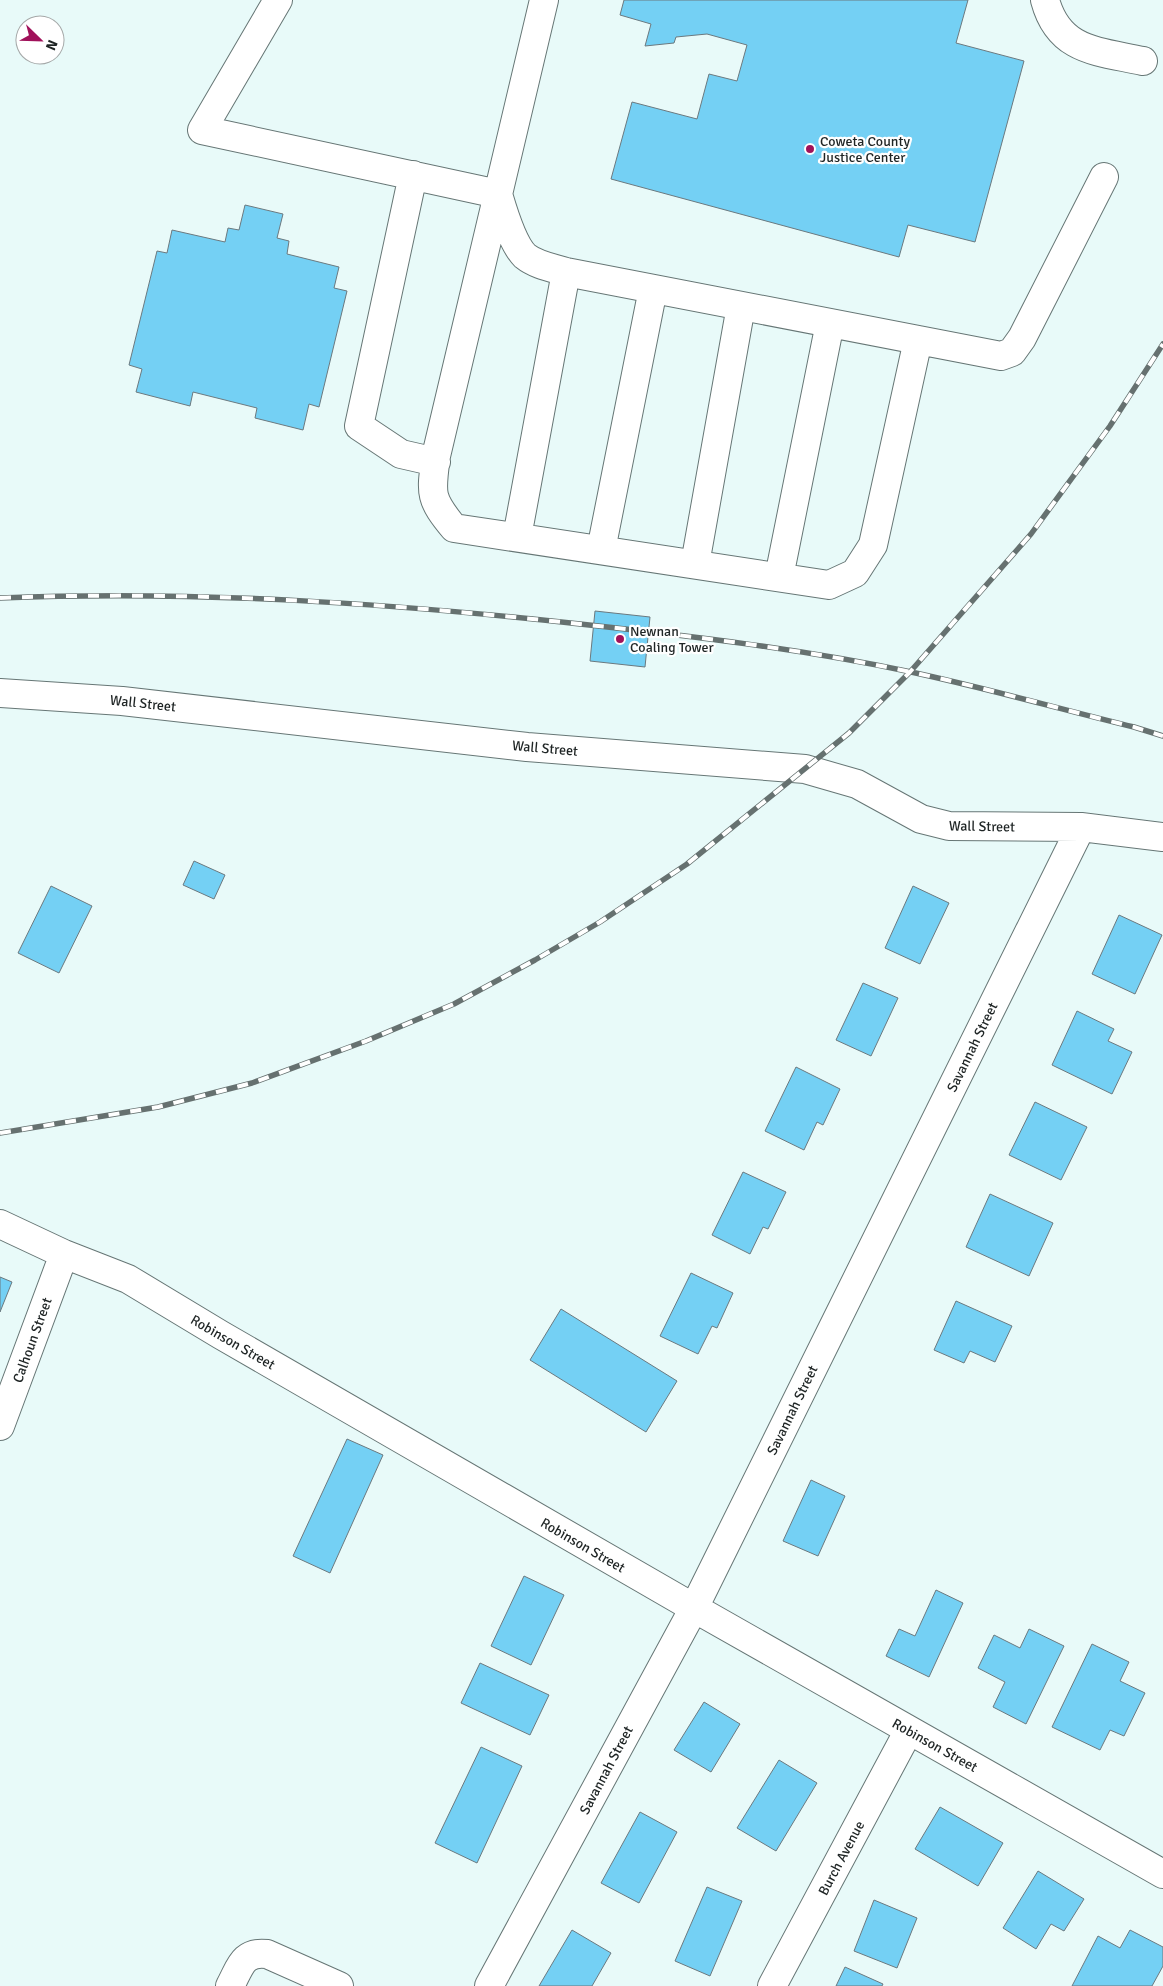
<svg xmlns="http://www.w3.org/2000/svg" width="1163" height="1986" font-family="Signika,sans-serif">
  <style>
    .building { fill: #74d0f4; stroke: #6b797f }
    .lines { fill: none; stroke-linecap: round; stroke-linejoin: round }
    .minor-casing { stroke: #667675; stroke-width: 30 }
    .minor { stroke: #fff; stroke-width: 28 }
    .rail-casing { stroke: #667170; stroke-width: 5.5 }
    .rail { stroke: #fff; stroke-width: 4; stroke-dasharray: 11; stroke-linecap: butt }
    .poi-dot { fill: #a0115a; stroke: #fff; stroke-width: 2 }
    .labels { text-anchor: middle; stroke-width: 4.5; stroke-linejoin: round; paint-order: stroke }
    .poi-label { font-size: 14px; fill: #1f2525; stroke: #fff; text-anchor: start }
    .street-label { font-size: 14px; fill: #1f2525; stroke: #fff }
  </style>
  <rect width="100%" height="100%" fill="#e8faf9"/>
  <path class="building" d="M624,0h344l-12,43 68,18 -49,181 -67,-17 -9,32 -288,-78 21,-77 65,17 12,-45 28,7 10,-36 -40,-11 -31,3 -2,6 -29,3 6,-22 -31,-9z
    M245,205l38,9 -6,24 12,3 -2,13 52,13 -5,21 13,3 -28,116 -10,-3 -6,26 -48,-12 2,-10 -64,-16 -3,14 -54,-14 6,-23 -13,-4 28,-114 10,2 5,-23 53,12 3,-14 11,2z
    M595,611l55,6 -5,50 -55,-6z
    M194,861l31,14 -11,24 -31,-14z
    M51,886l41,20 -33,67 -41,-20z
    M913,886l36,17 -29,61 -35,-16z
    M1119,915l43,20 -27,59 -43,-20z
    M863,983l35,15 -27,58 -35,-16z
    M1077,1011l37,18 -6,12 24,11 -20,42 -60,-29z
    M796,1067l44,22 -17,36 -6,-3 -13,28 -39,-19z
    M1035,1102l52,25 -26,53 -52,-25z
    M743,1172l43,20 -18,37 -5,-2 -13,27 -38,-19z
    M990,1194l63,29 -24,53 -63,-29z
    M691,1273l42,20 -16,35 -5,-2 -14,28 -38,-18z
    M0,1277l12,5 -12,30z
    M956,1301l56,25 -17,36 -25,-11 -6,12 -30,-13z
    M561,1309l116,72 -31,51 -116,-72z
    M347,1439l36,16 -53,118 -37,-17z
    M811,1480l34,16 -27,60 -35,-15z
    M524,1576l40,19 -33,70 -40,-19z
    M936,1590l27,13 -34,74 -43,-21 13,-27 16,7z
    M1029,1629l35,17 -38,78 -33,-17 12,-25 -27,-14 16,-33 26,13z
    M1092,1644l37,18 -9,19 25,12 -21,43 -14,-6 -10,20 -48,-23z
    M480,1663l69,32 -19,40 -69,-32z
    M704,1702l36,22 -29,48 -37,-22z
    M481,1747l41,19 -45,97 -42,-20z
    M779,1760l38,23 -41,68 -39,-23z
    M940,1807l63,36 -25,43 -63,-37z
    M640,1812l37,20 -38,71 -38,-20z
    M1038,1871l46,28 -20,32 -13,-7 -15,25 -33,-21z
    M707,1887l35,14 -32,75 -35,-15z
    M874,1900l43,18 -20,50 -43,-17z
    M572,1930l39,23 -19,33h-53z
    M1130,1930l33,17v19l-11,20h-80l26,-50 22,12z
    M845,1967l38,17 -1,2h-46z"/>
  <g class="lines">
    <defs>
      <path id="minor" d="M278,0l-76,130 296,64c5,17 14,49 27,62 11,9 28,12 41,16l435,84 11,-4 10,-14 82,-161
        M544,0l-108,456c-5,37 -7,42 18,72l375,57 26,-12 18,-28 45,-205
        M1045,0c14,52 53,51 98,61
        M413,175l-54,251 42,28 35,8
        M517,537l49,-265
        M601,550l52,-261
        M695,564l46,-258
        M779,577l51,-254
        M0,693l122,8 405,46 278,22 52,15 64,35 28,7 132,1 82,10
        M0,1224l64,30 64,25 93,56 473,273 469,266
        M0,1426l64,-172
        M230,1986c10,-18 12,-35 37,-32l72,32
        M489,1986l205,-378 387,-781
        M772,1986l137,-256"/>
    </defs>
    <use href="#minor" class="minor-casing"/>
    <use href="#minor" class="minor"/>
    <defs>
      <path id="rail" d="M0,598c194,-8 388,5 580,26 111,12 222,25 331,48 75,16 149,37 223,55l29,9
        M0,1133l158,-26 94,-24 114,-42 88,-37 81,-44 65,-38 87,-58 162,-131 61,-61 121,-138 79,-108 53,-82"/>
    </defs>
    <use href="#rail" class="rail-casing"/>
    <use href="#rail" class="rail"/>
  </g>
  <g class="poi-dot">
    <circle cx="810" cy="149" r="5"/>
    <circle cx="620" cy="639" r="5"/>
  </g>
  <g class="labels">
    <g class="poi-label">
      <text x="820" y="146">Coweta County<tspan x="820" dy="16">Justice Center</tspan></text>
      <text x="630" y="636">Newnan<tspan x="630" dy="16">Coaling Tower</tspan></text>
    </g>
    <g class="street-label">
      <text transform="translate(143 703) rotate(6)" y="5">Wall Street</text>
      <text transform="translate(545 748) rotate(5)" y="5">Wall Street</text>
      <text transform="translate(982 826) rotate(1)" y="5">Wall Street</text>
      <text transform="translate(972 1047) rotate(-64)" y="5">Savannah Street</text>
      <text transform="translate(32 1340) rotate(-70)" y="5">Calhoun Street</text>
      <text transform="translate(233 1342) rotate(30)" y="5">Robinson Street</text>
      <text transform="translate(792 1410) rotate(-64)" y="5">Savannah Street</text>
      <text transform="translate(583 1545) rotate(30)" y="5">Robinson Street</text>
      <text transform="translate(935 1745) rotate(29)" y="5">Robinson Street</text>
      <text transform="translate(606 1770) rotate(-62)" y="5">Savannah Street</text>
      <text transform="translate(841 1858) rotate(-62)" y="5">Burch Avenue</text>
    </g>
  </g>
  <g transform="translate(40 40) rotate(113)"><circle r="24" fill="#ffffff" stroke="#a5a8a8"/>
  <path d="M0-4L9 19L0 12L-9 19Z" fill="#a0115a"/>
  <text y="-8" font-size="14" font-weight="bold" text-anchor="middle" fill="#1f2525">N</text>
  </g>
</svg>
